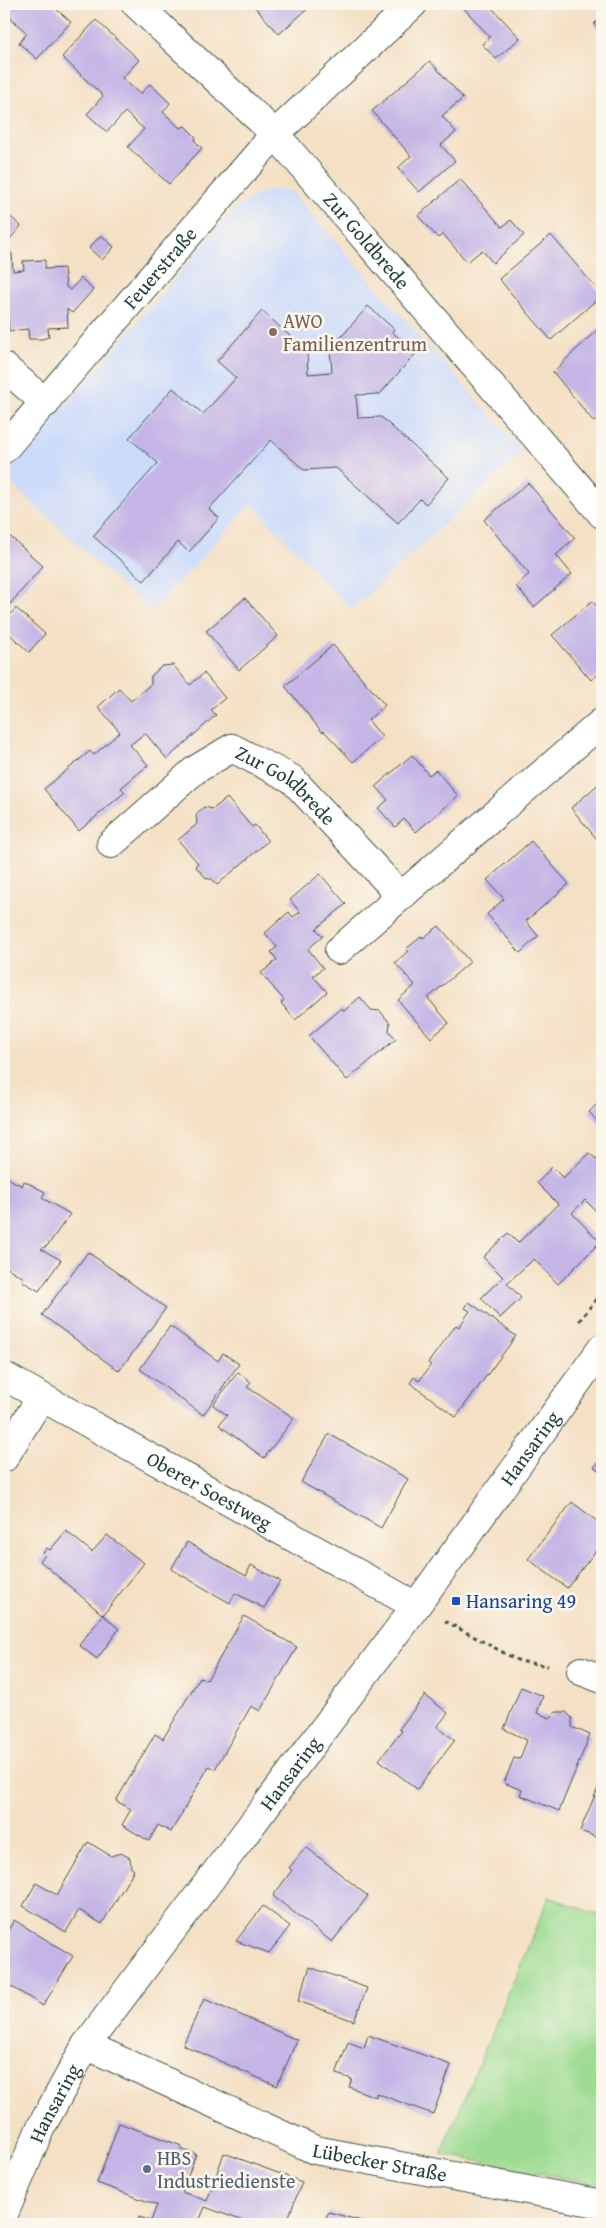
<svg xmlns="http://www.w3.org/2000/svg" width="606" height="2228" font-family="'Gentium Book Plus',serif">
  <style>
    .built { fill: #cddbfa }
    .green { fill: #9cdb91; stroke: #5e8c62 }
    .building { fill: #c4b5e6 }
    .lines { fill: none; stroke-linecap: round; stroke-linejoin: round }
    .minor-casing { stroke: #3f554a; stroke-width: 30 }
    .tertiary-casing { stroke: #3f554a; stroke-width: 30 }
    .path { stroke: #3f554a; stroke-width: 3; stroke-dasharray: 4 4; stroke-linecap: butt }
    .minor { stroke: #fff; stroke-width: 28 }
    .tertiary { stroke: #fff; stroke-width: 28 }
    .education-dot { fill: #8d6e63; stroke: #fbf7ec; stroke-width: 2 }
    .transit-dot { fill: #1a4fb4; stroke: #fbf7ec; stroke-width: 2 }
    .service-dot { fill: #5c6f8a; stroke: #fbf7ec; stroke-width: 2 }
    .labels { text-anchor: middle; stroke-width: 5; stroke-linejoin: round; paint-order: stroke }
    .street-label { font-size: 20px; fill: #1f3d34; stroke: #fbf7ec }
    .education-label { font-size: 20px; fill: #785e54; stroke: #fbf7ec; text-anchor: start }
    .transit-label { font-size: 20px; fill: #164399; stroke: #fbf7ec; text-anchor: start }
    .service-label { font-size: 20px; fill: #4e5e75; stroke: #fbf7ec; text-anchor: start }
  </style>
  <rect width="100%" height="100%" fill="#fbf7ec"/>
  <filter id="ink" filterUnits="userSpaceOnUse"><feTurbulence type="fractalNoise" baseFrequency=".02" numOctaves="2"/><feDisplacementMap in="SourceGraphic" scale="10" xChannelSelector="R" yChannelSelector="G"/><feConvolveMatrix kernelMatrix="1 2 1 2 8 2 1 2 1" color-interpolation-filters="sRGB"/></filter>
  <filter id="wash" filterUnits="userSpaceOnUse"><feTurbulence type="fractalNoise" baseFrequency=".0096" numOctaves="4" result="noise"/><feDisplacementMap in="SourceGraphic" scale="20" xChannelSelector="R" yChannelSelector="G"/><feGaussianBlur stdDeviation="1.12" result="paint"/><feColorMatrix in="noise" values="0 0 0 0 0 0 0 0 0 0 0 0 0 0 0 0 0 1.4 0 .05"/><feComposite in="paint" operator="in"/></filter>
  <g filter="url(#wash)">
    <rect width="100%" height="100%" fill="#f4e0c5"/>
    <path class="built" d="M271,189l21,3 231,260 -172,158 -99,-106 -101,108 -147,-135 228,-265 19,-14z"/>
    <path class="green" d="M549,1897l53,19v269l-161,-31z"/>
    <g id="blocks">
      <path class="building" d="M4,4h53l-3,3 17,15 -34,37 -18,-16 8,-10 -23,-21z
        M252,4h61l-34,30z
        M460,4h28l32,34 -24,21 -14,-15 8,-7z
        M602,17v17l-8,-10z
        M96,20l43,40 -17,18 18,16 10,-10 20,19 -7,9 17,16 5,-2 11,11 -1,4 7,7 -33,36 -41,-37 16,-18 -19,-17 -18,20 -20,-18 16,-18 -41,-39z
        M430,61l33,37 -21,18 14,16 -15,13 14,16 -36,31 -21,-24 13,-12 -39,-45z
        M460,179l42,48 9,-7 13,15 -31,28 -11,-13 -15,12 -24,-28 -5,4 -20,-22z
        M4,211l17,15 -17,20z
        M101,235l13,12 -12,13 -13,-12z
        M551,235l51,60 -51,45 -52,-61z
        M4,247l8,7 1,17 11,-1 -1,-9 22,-1v9l19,-1 2,19 4,3 11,-12 12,12 -21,23 -5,-4 1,18 -20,1 1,9 -7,2h-13l-1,-10 -19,2 -2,-20h-3z
        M368,306l26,23 -2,3 24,21 -36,41 -24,1 2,23 23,-1 68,61 -23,26 -6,-5 -22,24 -62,-55 -32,2 -33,-30 -62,69 10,9 -30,34 -11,-10 -34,39 -51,-45 65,-73 -29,-25 44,-50 30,26 33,-36 -19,-17 45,-50 45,40 1,23 24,-2 -2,-22z
        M602,325v90l-8,7 -41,-50z
        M528,483l47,55 -19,17 16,19 -38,33 -18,-21 13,-12 -45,-54z
        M4,531l39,35 -33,38 -6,-5z
        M245,598l33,38 -39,34 -33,-39z
        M592,601l10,12v58l-11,9 -39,-45z
        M16,608l29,26 -16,18 -25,-23v-7z
        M333,645l52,60 -17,15 14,17 -29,25 -29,-31 -2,1 -37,-46z
        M173,665l17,20 14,-12 21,25 -14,12 5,5 -49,44 -22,-26 -15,12 18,20 -27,23 4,4 -46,39 -35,-42 46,-38 4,4 26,-23 -22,-25 21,-19 12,13 20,-17v-8l11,-10z
        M412,755l17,20 7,-5 22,26 -42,36 -12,-13 -9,8 -17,-19 10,-8 -12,-14z
        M602,781v64l-31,-37z
        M227,798l25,29 3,-2 13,16 -51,44 -5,-6h-5l-12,-13 3,-3 -20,-23 19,-16 -1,-10 8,-7 9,2z
        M531,841l38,43 -43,37 12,15 -18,17 -33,-39 17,-15 -17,-19z
        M320,874l26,30 -30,25 7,7 -15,13 15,19 -10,8 14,16 -32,28 -14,-17 3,-3 -23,-27 16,-13 -6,-8 6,-5 -12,-14 24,-21 4,5 7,-5 -10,-12z
        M439,926l31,36 -42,36 21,25 -18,15 -33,-38 17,-15 -20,-22 13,-12 -2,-2 16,-13 1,2z
        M360,997l11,13 9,1 10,12 -1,8 7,8 -49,41 -38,-44 33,-28 2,3z
        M602,1099v27l-13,-14z
        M602,1152v54l-5,6 -12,-12 -13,13 28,29 -42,42 -24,-25 -27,24 14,15 -21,20 -19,-20 22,-21 -20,-20 25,-24 10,10 40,-39 -21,-21 15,-16 11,11 26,-25 7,6z
        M4,1176l18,10 2,-5 21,11 -3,6 28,16 -22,31 -7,4 20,11 -22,31 -17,-10 2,-3 -20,-12z
        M88,1252l78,56 -47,63 -77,-56z
        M469,1302l47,34 -60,81 -46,-34 4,-6 5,4 12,-16 -3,-2 28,-38 3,2 11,-16 -5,-3z
        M170,1326l48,35 5,-8 16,11 -36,51 -63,-46z
        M238,1372l13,10 -4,5 47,31 -30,40 -45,-33 8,-10 -14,-10z
        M329,1434l79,45 -27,49 -80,-46z
        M602,1460v13l-8,-6z
        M572,1502l30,23v18l-35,45 -39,-29z
        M66,1531l26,21 15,-17 37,28 -41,52 -63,-54 5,-6 -2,-2 4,-5 3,2z
        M187,1542l59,34 5,-11 29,16 -16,27 -29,-15 -5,10 -59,-34z
        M103,1615l16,14 -22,30 -18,-14z
        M244,1616l53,31 -37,64 -9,-5 -36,63 -6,-3 -38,66 -13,-7 -9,16 -27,-16 9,-16 -15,-8 39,-67 8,5 37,-62 7,3z
        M521,1687l22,9 -6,17 13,5 6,-6h10l6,6v9l18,8 -31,76 -39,-16 2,-5 -18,-7 10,-25 6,1 7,-19 -23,-11z
        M425,1695l23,18 -11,14 18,13 -38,49 -38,-29 23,-29 -3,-2z
        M600,1783l2,1v55l-22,-8z
        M88,1842l23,14 10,-3 9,5 1,10 3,2 -32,54 -23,-14 -13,22 -43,-26 13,-23 21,12z
        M306,1847l62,49 -36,46 -59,-46 19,-26 -3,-2z
        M263,1906l27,20 -21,27 -33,-12z
        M14,1920l59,36 -30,50 -39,-24v-45z
        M310,1967l57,21 -13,33 -56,-20z
        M204,1999l93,41 -20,46 -94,-41z
        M368,2035l83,30 -18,49 -57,-21v4l-27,-10 3,-8 -16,-5 12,-32 16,6z
        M119,2123l63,23 -2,3 16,5 -14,38 25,9 17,-48 78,29 -16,42h-35l-46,-17 -7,17h-61l2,-7 12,4 6,-16 -60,-22z
        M329,2212l43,12h-50z"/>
    </g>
  </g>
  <g filter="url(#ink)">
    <use href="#blocks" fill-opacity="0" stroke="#3f554a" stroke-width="1"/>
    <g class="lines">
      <defs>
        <g id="minor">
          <path id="s1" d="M136,4l139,130 327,380"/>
          <path d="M4,367l42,36"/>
          <path id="s2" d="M4,449l271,-315 138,-130"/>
          <path id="s3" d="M111,844l84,-74 37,-22 60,31 108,116"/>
          <path d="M339,950l263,-228"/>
          <path id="s4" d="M4,1376l412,230"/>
          <path d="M4,1458l37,-61"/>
          <path d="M581,1671l21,8"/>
          <path id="s5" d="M86,2045l229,105 287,54"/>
        </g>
        <g id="tertiary">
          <path id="s6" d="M4,2214l36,-85 46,-84 330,-439 186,-258"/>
        </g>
      </defs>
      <use href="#minor" class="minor-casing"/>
      <use href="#tertiary" class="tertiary-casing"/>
      <path class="path" d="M579,1321l23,-29
        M445,1621l74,40 29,5"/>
      <use href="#minor" class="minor"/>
      <use href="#tertiary" class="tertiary"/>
    </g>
  </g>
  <circle class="education-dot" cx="273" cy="332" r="5"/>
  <rect class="transit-dot" x="451" y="1596" width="10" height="10" rx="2.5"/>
  <circle class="service-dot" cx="147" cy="2169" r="5"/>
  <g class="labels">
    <g class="street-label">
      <text dy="7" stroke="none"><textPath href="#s1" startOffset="331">Zur Goldbrede</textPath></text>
      <text dy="7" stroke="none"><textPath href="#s2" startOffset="239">Feuerstraße</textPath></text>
      <text dy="7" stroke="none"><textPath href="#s3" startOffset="221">Zur Goldbrede</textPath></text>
      <text dy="7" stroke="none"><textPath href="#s6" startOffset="932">Hansaring</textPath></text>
      <text dy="7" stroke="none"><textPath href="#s4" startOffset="235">Oberer Soestweg</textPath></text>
      <text dy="7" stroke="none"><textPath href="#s6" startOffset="528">Hansaring</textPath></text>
      <text dy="7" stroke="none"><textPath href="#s6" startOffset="122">Hansaring</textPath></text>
      <text dy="7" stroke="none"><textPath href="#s5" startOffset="318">Lübecker Straße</textPath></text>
    </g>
    <g class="education-label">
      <text x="283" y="328">AWO<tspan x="283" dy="23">Familienzentrum</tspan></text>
    </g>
    <g class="transit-label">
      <text x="466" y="1608">Hansaring 49</text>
    </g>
    <g class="service-label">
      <text x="157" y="2165">HBS<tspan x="157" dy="23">Industriedienste</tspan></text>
    </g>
  </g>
  <rect width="606" height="2228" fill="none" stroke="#fbf7ec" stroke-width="20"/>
</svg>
